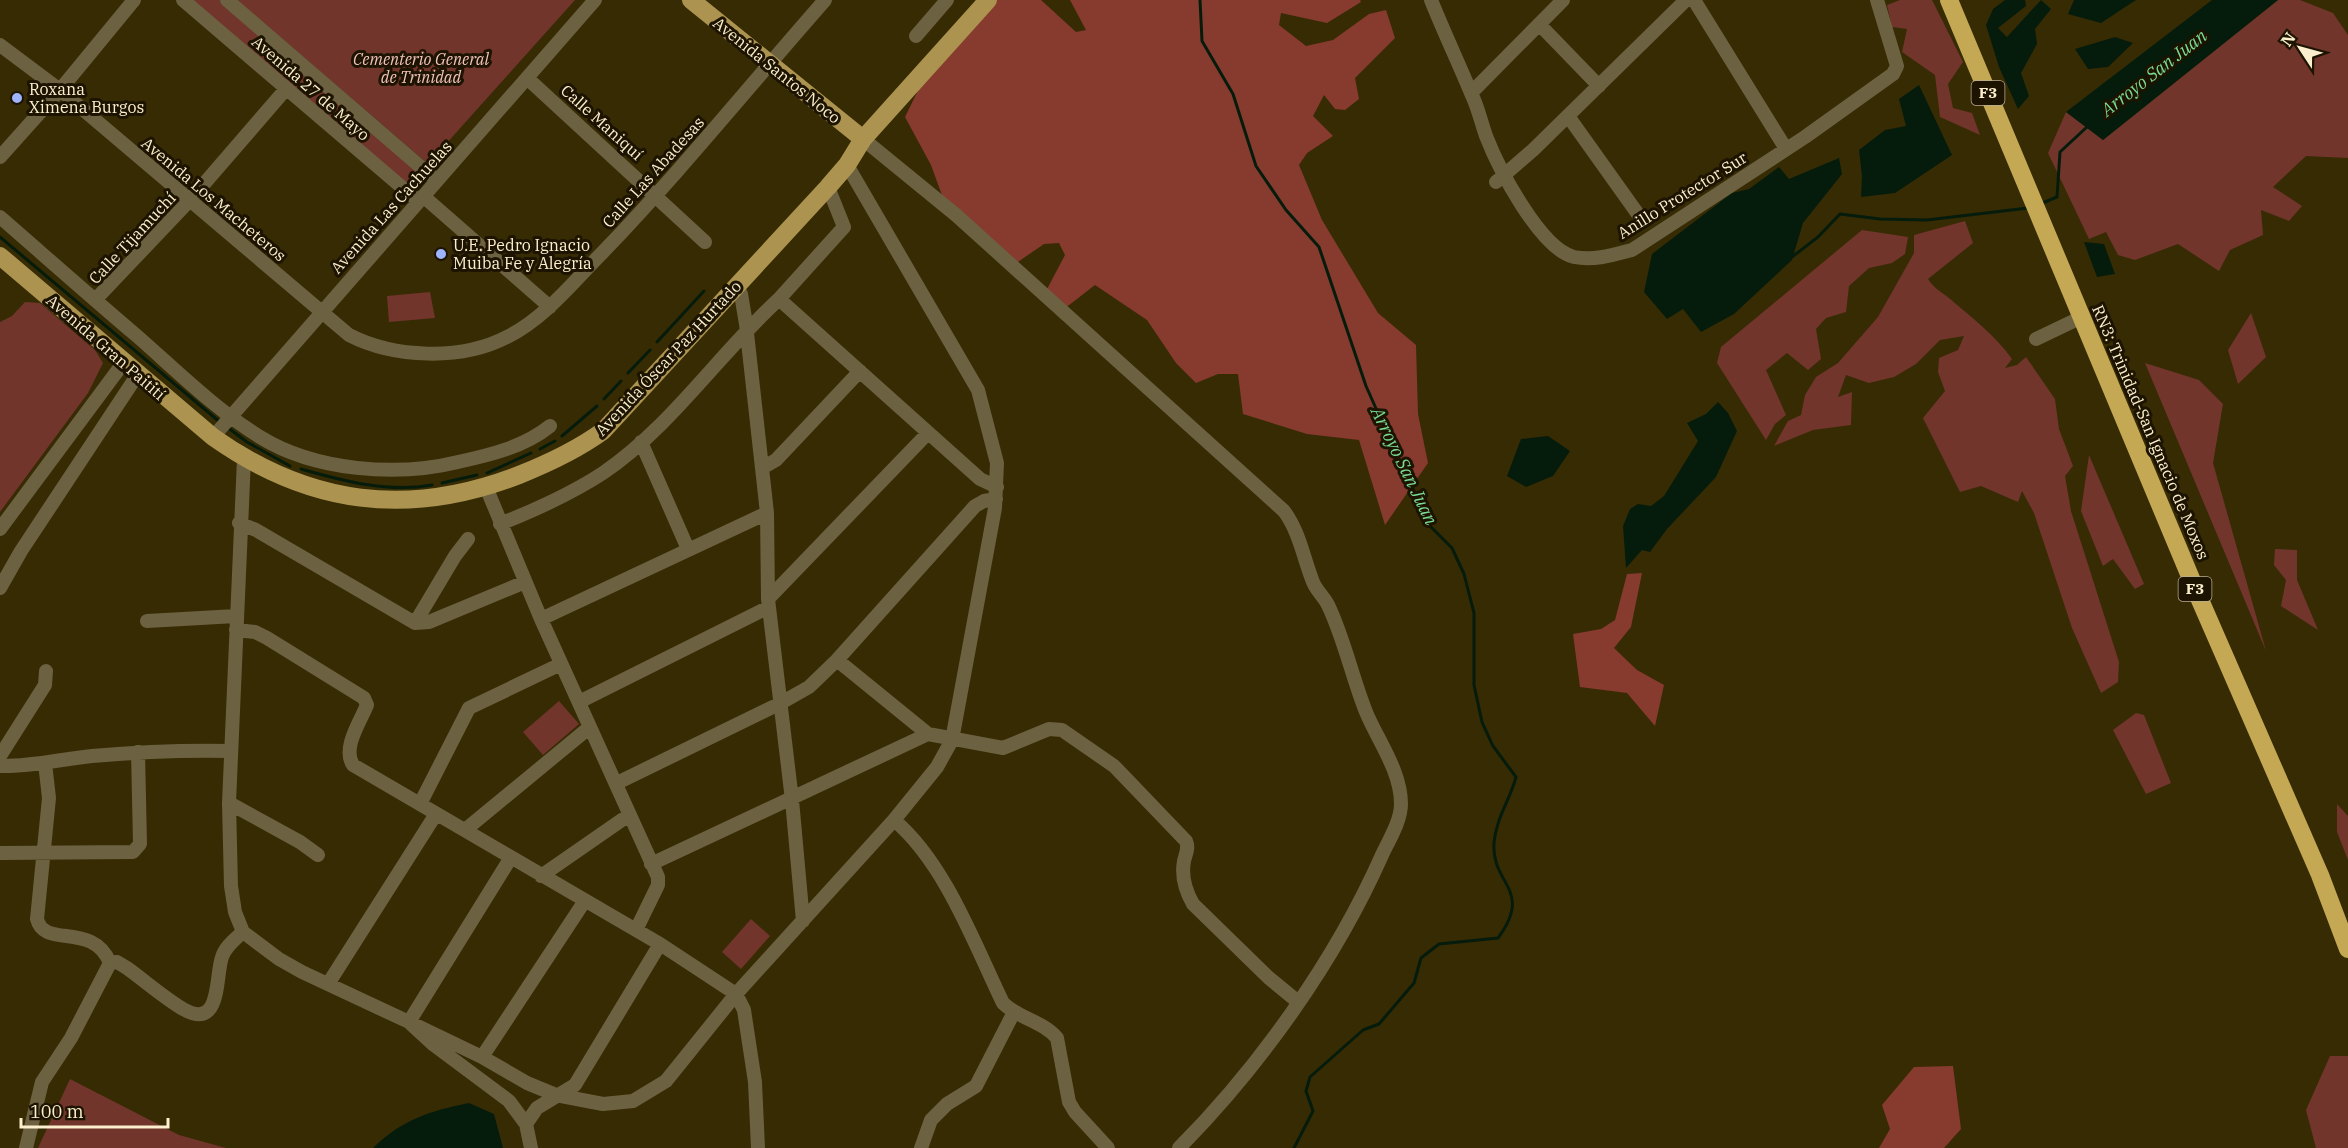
<svg xmlns="http://www.w3.org/2000/svg" width="2348" height="1148" font-family="'IBM Plex Serif',serif">
  <style>
    .green { fill: #71352b }
    .forest { fill: #873a2e }
    .water { fill: #051c0c }
    .lines { fill: none; stroke-linecap: round; stroke-linejoin: round }
    .stream { stroke: #051c0c; stroke-width: 3 }
    .minor { stroke: #6c6141; stroke-width: 14 }
    .major { stroke: #ac9450; stroke-width: 18 }
    .highway { stroke: #c5a854; stroke-width: 18 }
    .poi-dot { fill: #9eb4fd; stroke: #1c1300; stroke-width: 2 }
    .labels { text-anchor: middle; stroke-width: 6; stroke-linejoin: round; paint-order: stroke }
    .shield { fill: #1c1300; stroke: #b9ad90; stroke-width: 1.5 }
    .shield-label { font-size: 15px; font-weight: bold; fill: #fcefcd }
    .park-label { font-size: 16px; font-style: italic; fill: #f2c3ba; stroke: #1c1300 }
    .street-label { font-size: 16px; fill: #fcefcd; stroke: #1c1300 }
    .poi-label { font-size: 16px; fill: #fcefcd; stroke: #1c1300; text-anchor: start }
    .water-label { font-size: 18px; font-style: italic; fill: #79dc93; stroke: #1c1300 }
  </style>
  <rect width="100%" height="100%" fill="#372b04"/>
  <path class="green" d="M193,0h27l203,174v7l-7,8 -6,-1z
    M237,0h338l-147,164z
    M1900,0h32l31,62 -15,22 5,24 19,5 8,22 -40,-18 -5,-42 -33,-23 5,-23 -15,-2 -5,-22z
    M2278,0h22l33,13 15,22v123l-42,-2 -33,31 29,19 -13,15 -28,-11 2,25 -33,15 -11,21 -41,-27 -43,16 -17,-5 -12,-23 -17,7 -41,-86 18,-41 37,28z
    M1965,221l8,22 -45,36c6,9 13,13 21,19 22,19 47,38 63,61l-7,9 12,-3 9,-8 29,42 4,30 14,37 -8,10 6,35 48,151 -1,20 -17,11 -29,-65 -38,-115 -12,-22 -4,11 -37,-16 -21,6 -37,-74 22,-27 -7,-19 1,-14 19,-8 6,-14 -24,4 -24,24 -22,13 -25,6 -23,-8 -8,22 14,-5 -1,33 -38,5 -39,16 14,-25 13,-6 4,-20 11,-18 22,-14 40,-46 36,-64v-18z
    M1862,230l46,7 -3,17 -13,9 -23,5 -20,18 -3,26 -20,6 -10,11 5,30 -13,11 -21,-17 -21,17 20,45 -11,9 -9,16 -49,-77 4,-16z
    M430,292l5,26 -46,4 -2,-26z
    M25,302l15,1 55,47 8,13 -15,30 -88,119v-190l12,-6z
    M2251,313l15,44 -28,27 -10,-34z
    M2145,363l54,17 24,24 -10,59 53,188z
    M2089,455l55,129 -9,5 -22,-30 -10,7 -22,-55z
    M2275,549l22,1v30l21,50 -37,-24 5,-26 -12,-15z
    M559,701l20,23 -36,31 -20,-23z
    M2136,713l8,2 27,68 -25,11 -33,-64z
    M2337,804l11,12v44l-11,-28z
    M751,919l19,17 -29,33 -19,-17z
    M2330,1056h18v92h-32l-10,-38z
    M70,1079l109,56 47,13h-188z"/>
  <path class="forest" d="M994,0h47l35,32 10,-2 -16,-30h290l1,2 -34,21 -46,-10 -2,12 27,21 27,-6 36,-26 17,-4 9,28 -40,40 4,21 -14,11 -10,-1 -11,-14 -11,21 20,20 -26,17 -8,12 23,55 56,93 38,32 2,69 10,49 -43,62 -26,-85 -52,-6 -64,-20 -5,-40h-20l-22,9 -20,-20 -29,-43 -52,-35 -31,24 -18,-18 19,-36 -6,-12 -15,1 -32,22 -65,-57 -16,-44 -26,-48 20,-41z
    M1642,573l-11,54 -17,21 23,22 27,15 -9,41 -28,-33 -47,-6 -7,-53 28,-5 14,-9 12,-46z
    M1953,1066l8,63 -17,19h-65l11,-19 -8,-24 32,-38z"/>
  <path class="water" d="M2005,0h20l1,6 -28,22 9,9 34,-37 10,9 -16,20 2,15 -16,29 8,23 -11,13 -19,-42 -13,-42 7,-16z
    M2074,0h62l-35,23 -33,-9z
    M2212,0h66l-175,140 -37,-28z
    M2115,37l18,6 -25,24 -20,2 -13,-20z
    M1919,85l33,70 -57,38 -34,4 1,-21 -3,-26 26,-20 21,-4 -7,-27z
    M1839,158l3,16 -39,49 -11,37 -58,54 -33,18 -18,-23 -16,10 -23,-27 8,-38 80,-61 17,-4 30,-22 10,12z
    M2084,242l20,2 11,30 -18,3z
    M1718,402l10,11 9,18 -21,46 -49,52 -17,23 -8,-2 -16,18 -3,-42 7,-17 8,-5 13,2 13,-10 34,-55 -11,-18 19,-9z
    M1548,436l22,15 -17,25 -27,11 -19,-11 14,-37z
    M469,1103l25,11 9,34h-130c30,-29 57,-37 96,-45z"/>
  <g class="lines">
    <path class="stream" d="M1200,0l2,41 31,53 23,72 30,44 33,37 47,139 28,63 37,78 21,21 12,26 10,39v72l8,37 11,24 23,31c-6,23 -20,41 -22,66 -3,42 40,46 4,95l-59,6 -18,14 -7,25 -35,41 -16,6 -53,47 -4,14 7,20 -19,37
      M2040,204l17,-7 3,-45 28,-26
      M0,237l221,186
      M1792,257l26,-20 22,-23 40,5 47,1 101,-12
      M657,342l47,-51
      M628,373l22,-23
      M604,399l17,-18
      M227,427l20,15 43,24
      M562,436l35,-30
      M540,449l15,-8
      M301,469c42,12 87,24 131,16
      M487,473l44,-20
      M442,483l35,-8"/>
    <path class="minor" d="M183,0l235,201
      M227,0l210,181
      M1431,0c13,32 27,62 40,93 7,14 10,29 15,43 12,31 54,113 88,121 20,4 39,-2 58,-7l173,-113 88,-63 4,-8 -20,-66
      M1694,0l92,149
      M1539,24l60,62
      M916,36l31,-36
      M0,45l60,45 289,245c45,23 112,26 158,2 38,-19 66,-55 95,-84 78,-81 149,-169 223,-253
      M527,78l178,164
      M1471,93l92,-93
      M1568,116l72,101
      M863,139l93,76 328,296c16,22 19,46 29,71 3,8 11,15 15,23 16,33 24,72 38,107 12,29 35,59 35,92 0,17 -12,36 -19,51 -47,106 -122,211 -203,293
      M0,157l60,-67 74,-90
      M1496,182l37,-32 153,-150
      M423,196l127,111
      M0,217c46,40 91,80 137,119 40,35 78,73 123,101 55,34 137,40 198,25 32,-7 66,-15 92,-36
      M737,287l4,7 5,30 21,189 1,86 24,201 11,121
      M779,299l65,-72 -16,-40
      M95,300l95,-100 96,-111
      M2036,339l46,-22
      M213,437l382,-437
      M641,442l47,107
      M244,459l-15,344 2,83 4,26 8,20 36,27 23,13 107,50 73,35 45,26 29,12 47,9 30,-3 33,-20 70,-87 158,-174 43,-53 15,-27 43,-232 2,-45 -19,-73 -131,-225
      M762,468l14,-8 84,-89
      M486,487l55,132 117,258v8l-22,45
      M239,523l17,7 159,93 14,-1 96,-40
      M500,524c35,-14 71,-30 103,-51 68,-46 116,-119 176,-174l201,180 17,8
      M0,529l124,-167
      M0,588l21,-37 117,-177
      M768,599l160,-166
      M541,619l226,-106
      M147,621l89,-5
      M415,623l40,-67 13,-17
      M236,630l19,2 12,6 97,60 3,7c-7,17 -25,43 -14,60l307,179 76,50 8,16 11,72 3,66
      M579,702l190,-95
      M928,734l75,14 46,-19 13,1 52,36 72,75c3,7 0,12 -2,20 -3,16 1,29 9,43l76,74 28,23
      M0,756l45,-71 1,-14
      M45,763l4,35 -12,121c7,30 56,2 73,44
      M0,766c31,1 61,-7 92,-10 46,-4 92,-6 138,-5
      M617,783l162,-79 30,-17 28,-27 138,-154 9,-5 12,-2
      M229,803l71,39 18,13
      M420,804l49,-96 92,-44
      M894,820c51,43 80,123 109,183 16,16 40,18 54,35l12,64 6,10 33,36
      M465,830l125,-103
      M0,853l133,-1 7,-8 -2,-92
      M510,859l-101,163 25,23 75,56 17,23 5,24
      M651,864l277,-130 -91,-74
      M541,876l88,-61
      M328,984l108,-170
      M482,1057l102,-155
      M526,1124l11,-16 38,-23 85,-141
      M26,1148l16,-66 29,-44 39,-75 7,-1 10,6c18,13 36,29 56,41 39,22 32,-32 39,-52 3,-10 13,-18 21,-25
      M921,1148l10,-28 16,-16 29,-18 37,-72"/>
    <path class="major" d="M691,0l172,139
      M0,256l213,181c96,68 195,81 306,38 30,-12 58,-25 84,-44l225,-244 19,-22 16,-26 125,-139"/>
    <path class="highway" d="M1949,0l248,593 123,282 28,74"/>
  </g>
  <g class="poi-dot">
    <circle cx="17" cy="98" r="6"/>
    <circle cx="441" cy="254" r="6"/>
  </g>
  <g class="labels">
    <g class="shield">
      <rect x="1971.5" y="81" width="33" height="24" rx="4.5"/>
      <rect x="2178.5" y="577" width="33" height="24" rx="4.5"/>
    </g>
    <g class="shield-label">
      <text x="1988" y="98">F3</text>
      <text x="2195" y="594">F3</text>
    </g>
    <g class="park-label">
      <text x="421" y="65">Cementerio General<tspan x="421" dy="18">de Trinidad</tspan></text>
    </g>
    <g class="street-label">
      <text transform="translate(777 70) rotate(39)" y="6">Avenida Santos Noco</text>
      <text transform="translate(311 88) rotate(41)" y="6">Avenida 27 de Mayo</text>
      <text transform="translate(602 122) rotate(42)" y="6">Calle Maniquí</text>
      <text transform="translate(653 172) rotate(-48)" y="6">Calle Las Abadesas</text>
      <text transform="translate(1682 195) rotate(-32)" y="6">Anillo Protector Sur</text>
      <text transform="translate(214 199) rotate(40)" y="6">Avenida Los Macheteros</text>
      <text transform="translate(391 207) rotate(-48)" y="6">Avenida Las Cachuelas</text>
      <text transform="translate(132 238) rotate(-47)" y="6">Calle Tijamuchí</text>
      <text transform="translate(106 347) rotate(41)" y="6">Avenida Gran Paitití</text>
      <text transform="translate(668 358) rotate(-47)" y="6">Avenida Óscar Paz Hurtado</text>
      <text transform="translate(2151 432) rotate(67)" y="6">RN3: Trinidad-San Ignacio de Moxos</text>
    </g>
    <g class="poi-label">
      <text x="29" y="95">Roxana<tspan x="29" dy="18">Ximena Burgos</tspan></text>
      <text x="453" y="251">U.E. Pedro Ignacio<tspan x="453" dy="18">Muiba Fe y Alegría</tspan></text>
    </g>
    <g class="water-label">
      <text transform="translate(2154 73) rotate(-38)" y="6">Arroyo San Juan</text>
      <text transform="translate(1404 466) rotate(64)" y="6">Arroyo San Juan</text>
    </g>
  </g>
  <g transform="translate(2300 48) rotate(306)" stroke="#1c1300" stroke-width="4.5" paint-order="stroke">
  <path d="M0-4.5L10 22L0 15L-10 22Z" fill="#fcefcd"/>
  <text y="-9" font-size="16" font-weight="bold" text-anchor="middle" fill="#fcefcd">N</text>
  </g>
  <path d="M21 1118v9h147v-9" fill="none" stroke="#fcefcd" stroke-width="3"/>
  <text x="30" y="1118" font-size="18" fill="#fcefcd" stroke="#1c1300" stroke-width="4.5" paint-order="stroke">100 m</text>
</svg>
